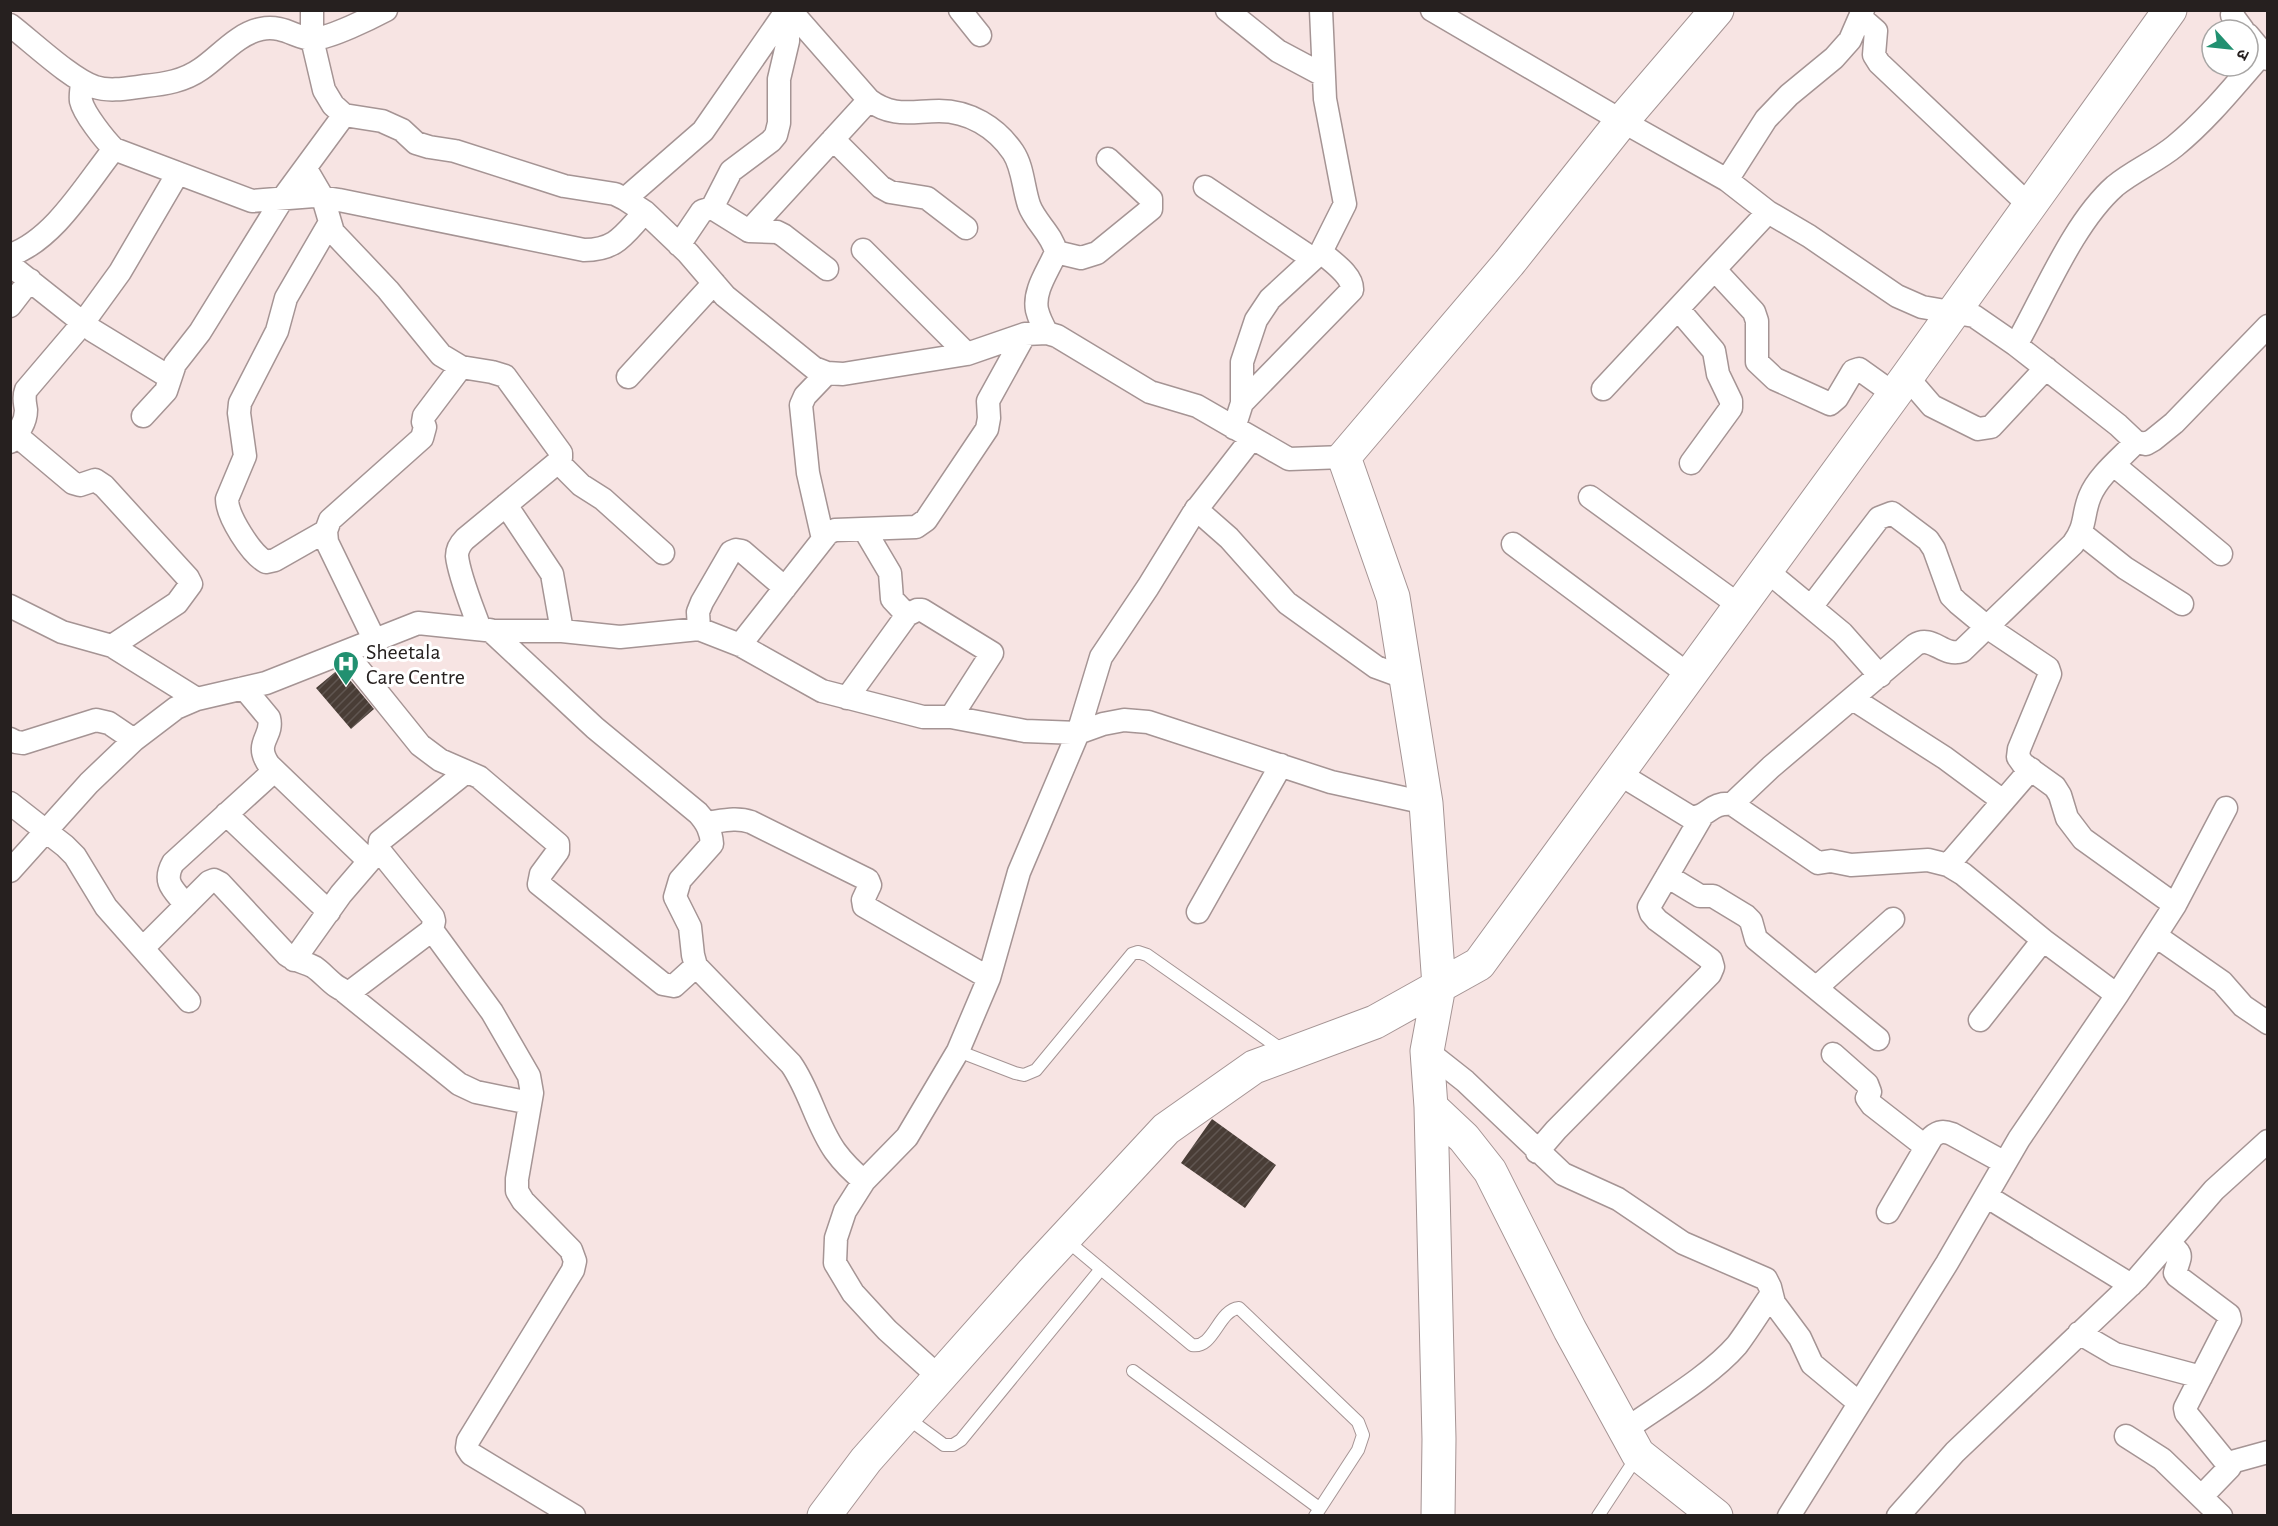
<svg xmlns="http://www.w3.org/2000/svg" width="2278" height="1526" font-family="'Alegreya Sans','Noto Sans Devanagari',sans-serif">
  <style>
    .building { fill: url(#building-hatch) }
    .lines { fill: none; stroke-linecap: round; stroke-linejoin: round }
    .lane-casing { stroke: #a59494; stroke-width: 14 }
    .street-casing { stroke: #a59494; stroke-width: 25 }
    .secondary-casing { stroke: #a59494; stroke-width: 35 }
    .lane { stroke: #fff; stroke-width: 12 }
    .street { stroke: #fff; stroke-width: 22 }
    .secondary { stroke: #fff; stroke-width: 33 }
    .labels { text-anchor: middle; stroke-width: 6; stroke-linejoin: round; paint-order: stroke }
    .poi-label { font-size: 22px; fill: #26201f; stroke: #fff; text-anchor: start }
  </style>
  <defs>
    <pattern id="building-hatch" width="6" height="6" patternUnits="userSpaceOnUse" patternTransform="scale(1.5)"><rect width="6" height="6" fill="#493d36"/><path d="M-1 1l2-2M0 6l6-6M5 7l2-2" fill="none" stroke="#605651"/></pattern>
  </defs>
  <rect width="100%" height="100%" fill="#f7e4e3"/>
  <path class="building" d="M340,668l34,41 -23,20 -35,-41z
    M1212,1119l64,46 -31,43 -64,-45z"/>
  <g class="lines">
    <defs>
      <path id="lane" d="M958,1051l57,22 9,2 12,-5 96,-116 6,-2 9,3 138,97
        M1065,1239l127,106c22,4 26,-35 47,-37l119,114 5,13 -5,15 -43,66
        M1133,1371l186,137
        M906,1417l38,28h9l8,-5 140,-171
        M1598,1516l40,-61"/>
      <path id="street" d="M312,10v29l12,51 9,15 11,10 38,6 20,9 14,13 13,4 26,4 109,35 51,8 10,5 20,13 43,41 37,43 89,72 13,5 16,1 124,-20 58,-20 22,-1 10,3 93,56 47,14 92,53 55,-2
        M790,10l79,90c24,18 43,11 70,11 30,0 57,16 74,41 10,15 10,35 16,53 6,17 23,29 27,47 -7,18 -23,38 -19,58 2,8 6,16 10,23
        M960,10l20,25
        M1227,10l51,41 45,24
        M1432,10l190,111 105,59 41,32 41,24 88,60 25,11 52,9 42,29 102,80 18,17 10,2 7,-4 21,-17 94,-97
        M2233,10l-1,5 11,15
        M1860,17l16,14 -2,24 5,8 151,143
        M10,25c21,16 62,55 85,62 15,5 34,1 50,-1 20,-2 39,-5 56,-17 19,-13 36,-35 60,-40 23,-5 37,11 53,10 18,-2 55,-20 72,-29
        M2248,35l20,24
        M82,81c0,6 -2,14 -1,20 3,13 24,39 33,48l138,52 62,-5 25,4 245,50c33,0 40,-16 61,-38
        M833,139l48,48 9,5 37,6 39,30
        M306,169l17,29 10,34 55,58 53,65 20,12 31,5 13,4 56,77v5l-3,4 -93,77c-5,5 -8,10 -8,17 2,20 16,53 23,73
        M1727,180l39,-61 23,-24 45,-37 16,-18 13,-30
        M1205,187l108,72
        M625,199l78,-68 84,-121
        M712,208l19,-37 40,-30 5,-6 3,-12v-44l9,-38v-31
        M749,231l120,-131
        M679,245l23,-34 10,-3 37,23 28,1 6,3 44,34
        M863,250l104,104
        M1056,252l25,6 16,-5 54,-44v-10l-43,-40
        M10,255c44,-15 76,-71 104,-106
        M10,265l82,65 77,47
        M1715,270l39,42 3,9v41l18,17 55,25 7,-6 16,-27 6,-2 35,25
        M10,306l20,-26
        M1678,309l36,42 4,23 13,27v7l-40,55
        M2016,345c28,-49 57,-122 99,-159 18,-15 42,-25 60,-40 33,-27 60,-61 88,-93
        M628,377l86,-94
        M1907,377l25,29 46,23 13,-2 55,-59
        M1603,389l165,-177
        M1242,403l110,-113c1,-15 -20,-28 -31,-38
        M143,416l23,-25 9,-27 25,-32 83,-134 61,-83
        M1234,428l8,-25v-41l14,-42 14,-21 51,-47 24,-48 -20,-105 -4,-89
        M10,442c8,-9 16,-19 16,-32 -1,-8 -3,-12 0,-20l57,-67 37,-51 58,-99
        M558,462l23,23 22,14 60,54
        M2114,465l107,89
        M1590,497l150,109
        M506,505l46,69 10,57
        M1196,509l33,29 58,65 89,64 30,11
        M864,529l26,44 2,26 15,16
        M326,531l-51,29 -9,2c-15,-8 -39,-46 -39,-63l18,-43 -6,-43 1,-10 37,-72 9,-33 43,-74
        M2081,533l44,35 57,36
        M823,539l-15,-66 -7,-68 4,-9 22,-23
        M1513,544l176,131
        M1766,570l76,63 38,43
        M10,606l52,26 50,14 65,-43 14,-19 -3,-6 -84,-92 -9,-6 -15,5 -7,-2 -57,-48
        M1811,607l68,-89 13,-5 36,27 6,9 17,47 7,7 29,24 61,41 2,6 -31,75 -1,8 5,7 32,23 5,8 7,23 16,21 92,66
        M699,629l-1,-17 4,-10 29,-50 5,-2 6,1 43,37
        M490,630l105,98 103,85c9,10 13,18 14,31l-32,36 -5,17 15,30 3,28 3,11 95,98c19,27 25,60 44,87 8,11 18,21 29,30
        M375,641l-48,-99 -1,-11 4,-11 92,-82 3,-11 -2,-5 1,-6 37,-49
        M740,645l88,-112 7,-3 81,-3 10,-7 61,-91 2,-11 -1,-17 37,-67
        M112,646l85,53
        M345,652l75,93 20,15 39,17 79,67v7l-17,23 -2,10 124,100 11,2 22,-20
        M244,688l25,30c5,19 -16,24 0,47l100,96
        M847,698l60,-83 10,-5h5l70,43 -41,64
        M1853,699l92,59 58,43
        M10,739l6,3 7,1 73,-23 13,3 25,17
        M1618,773l72,44c19,1 19,-15 42,-13l86,59 13,-2 20,4 77,-5 20,5 15,9 80,66 74,55
        M10,803l55,43 10,10 31,51 83,94
        M1732,804l39,-37 144,-122c17,-11 29,13 47,6l111,-107c14,-19 9,-29 17,-48 8,-20 31,-38 46,-54
        M226,814l103,98
        M706,823c16,-2 30,-6 45,-1l117,58 2,5 -7,15 1,6 125,72
        M1948,865l83,-96
        M10,871l79,-88 45,-43 42,-32 21,-9 69,-16 152,-60 77,8h67l58,6 79,-8 41,16 82,46 101,26h28l74,14 53,2 25,-9 21,-4 24,2 183,60 95,21
        M1667,876l33,20h13l33,20 5,5 5,18 122,100
        M186,905c-12,-15 -24,-22 -13,-42l101,-92
        M1198,912l83,-147
        M432,930l60,82 37,64 3,17 -15,86v12l6,10 48,49 4,11 -2,9 -105,171 -1,7 4,6 103,62
        M2156,936l66,46 21,24 25,17
        M143,948l66,-66 5,-2 6,3 67,72c8,6 18,7 27,12 12,8 21,23 36,25l82,-62 2,-9 -1,-4 -54,-67 1,-9 86,-69
        M294,960l47,-66 37,-43
        M1816,988l77,-69
        M345,992l114,92 17,8 54,11
        M1980,1020l63,-80
        M1427,1051l38,30 98,93 55,25 65,44 83,36 4,8 4,16 26,35 12,26 47,39
        M1833,1054l34,30 3,8 -3,6 5,7 54,42
        M1537,1152l19,-22 154,-156 3,-7 -2,-7 -54,-40 -6,-7 -2,-6 53,-91
        M1986,1196l145,89
        M1888,1212l44,-75c7,-6 12,-6 20,-3l53,29
        M2168,1243c17,12 12,12 7,30l2,3 52,39 1,5 -45,88 1,5 44,54 -28,29
        M2079,1333l36,21 86,23
        M939,1377l-52,-47 -34,-37 -18,-30 1,-25 9,-27 19,-30 43,-44 51,-86 31,-73 30,-106 59,-139 23,-76 47,-70 45,-73 59,-76
        M1625,1430c35,-25 84,-53 112,-85 12,-16 23,-34 34,-50
        M2126,1436l36,23 59,57
        M2228,1463l40,-11
        M1789,1516l158,-253 72,-124 98,-144 58,-90 51,-97
        M1898,1516l57,-64 182,-173 77,-89 54,-49"/>
      <path id="secondary" d="M1431,1107l33,31 26,33 80,159 68,124 78,62
        M824,1516l42,-56 39,-44 128,-144 133,-143 88,-62 121,-45 104,-58 428,-587 263,-367
        M1438,1516l1,-77 -8,-332 -4,-56 12,-65 -13,-183 -33,-206 -49,-140 165,-194 113,-142 95,-111"/>
    </defs>
    <use href="#lane" class="lane-casing"/>
    <use href="#street" class="street-casing"/>
    <use href="#secondary" class="secondary-casing"/>
    <use href="#lane" class="lane"/>
    <use href="#street" class="street"/>
    <use href="#secondary" class="secondary"/>
  </g>
  <defs>
    <symbol id="hospital-pin" viewBox="-11 -11 22 30"><path d="M0 17L-7.5 6A9.5 9.5 0 1 1 7.5 6Z" fill="#219070" stroke="#fff"/><path d="M-5-5h3v3.5h4V-5h3V5h-3V1.5h-4V5h-3Z" fill="#fff"/></symbol>
  </defs>
  <g fill-rule="evenodd">
    <use href="#hospital-pin" x="331" y="649" width="30" height="40"/>
  </g>
  <g class="labels">
    <g class="poi-label">
      <text x="366" y="659">Sheetala<tspan x="366" dy="25">Care Centre</tspan></text>
    </g>
  </g>
  <rect width="2278" height="1526" fill="none" stroke="#26201f" stroke-width="24"/>
  <g transform="translate(2230 48) rotate(117)"><circle r="28" fill="#ffffff" stroke="#a8a6a5" stroke-width="1.5"/>
  <path d="M0-4.5L10 22L0 15L-10 22Z" fill="#219070"/>
  <text y="-9" font-size="16" font-weight="bold" text-anchor="middle" fill="#26201f">उ</text>
  </g>
</svg>
